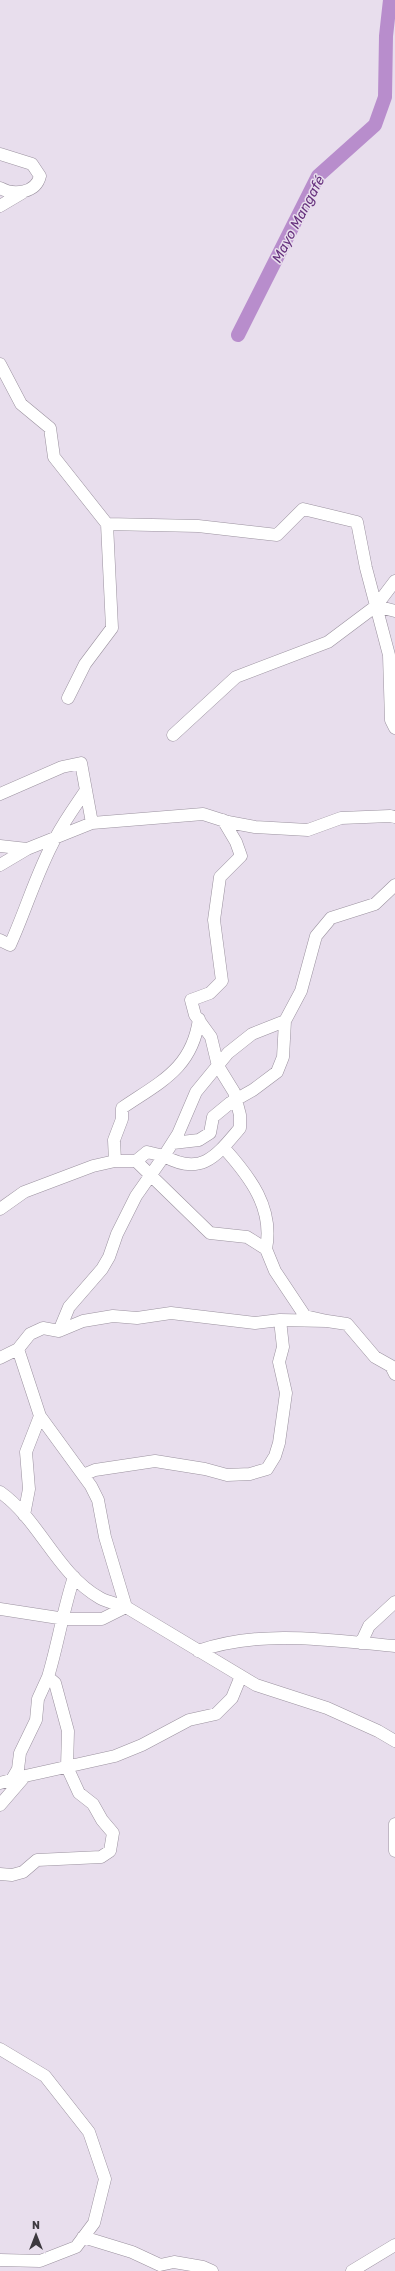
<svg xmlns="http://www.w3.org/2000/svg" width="395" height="2271" font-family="Rubik,sans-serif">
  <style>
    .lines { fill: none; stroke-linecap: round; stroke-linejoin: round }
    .river { stroke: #b88dcc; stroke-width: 14 }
    .minor-casing { stroke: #9b929f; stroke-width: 13 }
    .minor { stroke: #fff; stroke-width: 12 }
    .labels { text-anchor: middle; stroke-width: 3; stroke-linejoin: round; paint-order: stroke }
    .water-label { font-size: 14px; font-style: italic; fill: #67327e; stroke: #e8deed }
  </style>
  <rect width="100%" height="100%" fill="#e8deed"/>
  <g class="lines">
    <path class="river" d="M238,335l80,-159 57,-51 10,-28 1,-61 4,-36"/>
    <defs>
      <path id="minor" d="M0,154l32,10 8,12c-4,17 -26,20 -40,12
        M0,206l22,-13
        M0,364l21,40 29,24 4,29 53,67 5,104 -27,36 -17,34
        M107,524l91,2 79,9 26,-26 54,13 9,46 23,87 2,65 4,8
        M376,606l19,5
        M173,735l63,-58 92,-35 48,-36 19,-25
        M0,794l62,-27 19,-4 11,60 111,-9 25,8 27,5 53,3 33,-12 49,-2 5,1
        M0,846l27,3 65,-26
        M0,865l27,-16
        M0,940l10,5c16,-35 27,-74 46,-108 9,-17 20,-32 30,-47
        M173,1143l26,-3 11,-7 3,-16 17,-14 23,-13 24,-18 6,-15 2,-36
        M224,1148c26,29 50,60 42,101
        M115,1161l-1,-21 8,-21v-11c38,-26 70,-39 77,-89
        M0,1209l24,-17 69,-26 22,-5h21l11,-9 17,4 14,-22 18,-42 32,-39 24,-19 33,-13 16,-30 15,-55 15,-18 44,-14 20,-19
        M327,1321l20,3 28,33 16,9 4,8
        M59,1331l10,-24 33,-38 7,-12 8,-23 19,-38 28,-40c38,21 53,-1 76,-28v-13l-6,-23 -16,-26 -7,-29 -16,-22 -4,-15 19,-7 12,-12 -8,-61 6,-43 21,-21 -5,-14 -13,-22
        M18,1349l12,-15 13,-6 16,3 24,-10 30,-5 24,2 34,-5 84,10 25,-3 47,1 -22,-5 -30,-45 -9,-22 -19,-12 -37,-4 -74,-72
        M0,1358l18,-9 22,67 51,70 7,14 7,37 21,70 130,78 71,23 51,23 17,10
        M83,1475l12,-5 60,-9 50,8 22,6 23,-1 17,-5 8,-13 4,-13 7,-50 -7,-31 4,-15 -3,-27
        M0,1492c40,28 56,81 100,106 7,4 18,6 26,9l-24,12h-37l-65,-10
        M24,1515l5,-26 -3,-37 14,-36
        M361,1643l8,-17 26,-24
        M198,1651c63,-22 132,-11 197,-5
        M48,1677c10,-33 15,-67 26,-100
        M0,1783l18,-5
        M0,1805l25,-29 90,-20 27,-11 47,-25 27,-6 16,-16 9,-22
        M395,1824v27
        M0,1874l12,1 11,-3 14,-12 64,-3 9,-6 3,-18 -11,-13 -9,-16 -14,-11 -12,-26 1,-36 -13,-48 -7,-6 -10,22 -2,21 -16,33 -2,16 -7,12
        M0,2049l45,27 44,56 16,47 -11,44 -18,24 -36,14 -40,-1
        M83,2237l49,15 28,13 14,-3 29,5 9,4
        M352,2271l43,-26"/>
    </defs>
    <use href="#minor" class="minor-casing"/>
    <use href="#minor" class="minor"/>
  </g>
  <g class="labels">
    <g class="water-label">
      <text transform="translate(298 219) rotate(-62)" y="5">Mayo Mangafé</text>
    </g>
  </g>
  <g transform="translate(36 2235)" stroke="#e8deed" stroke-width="3" paint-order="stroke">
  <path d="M0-3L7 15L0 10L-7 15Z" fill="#3d393f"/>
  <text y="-6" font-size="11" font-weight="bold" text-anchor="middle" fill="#3d393f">N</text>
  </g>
</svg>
